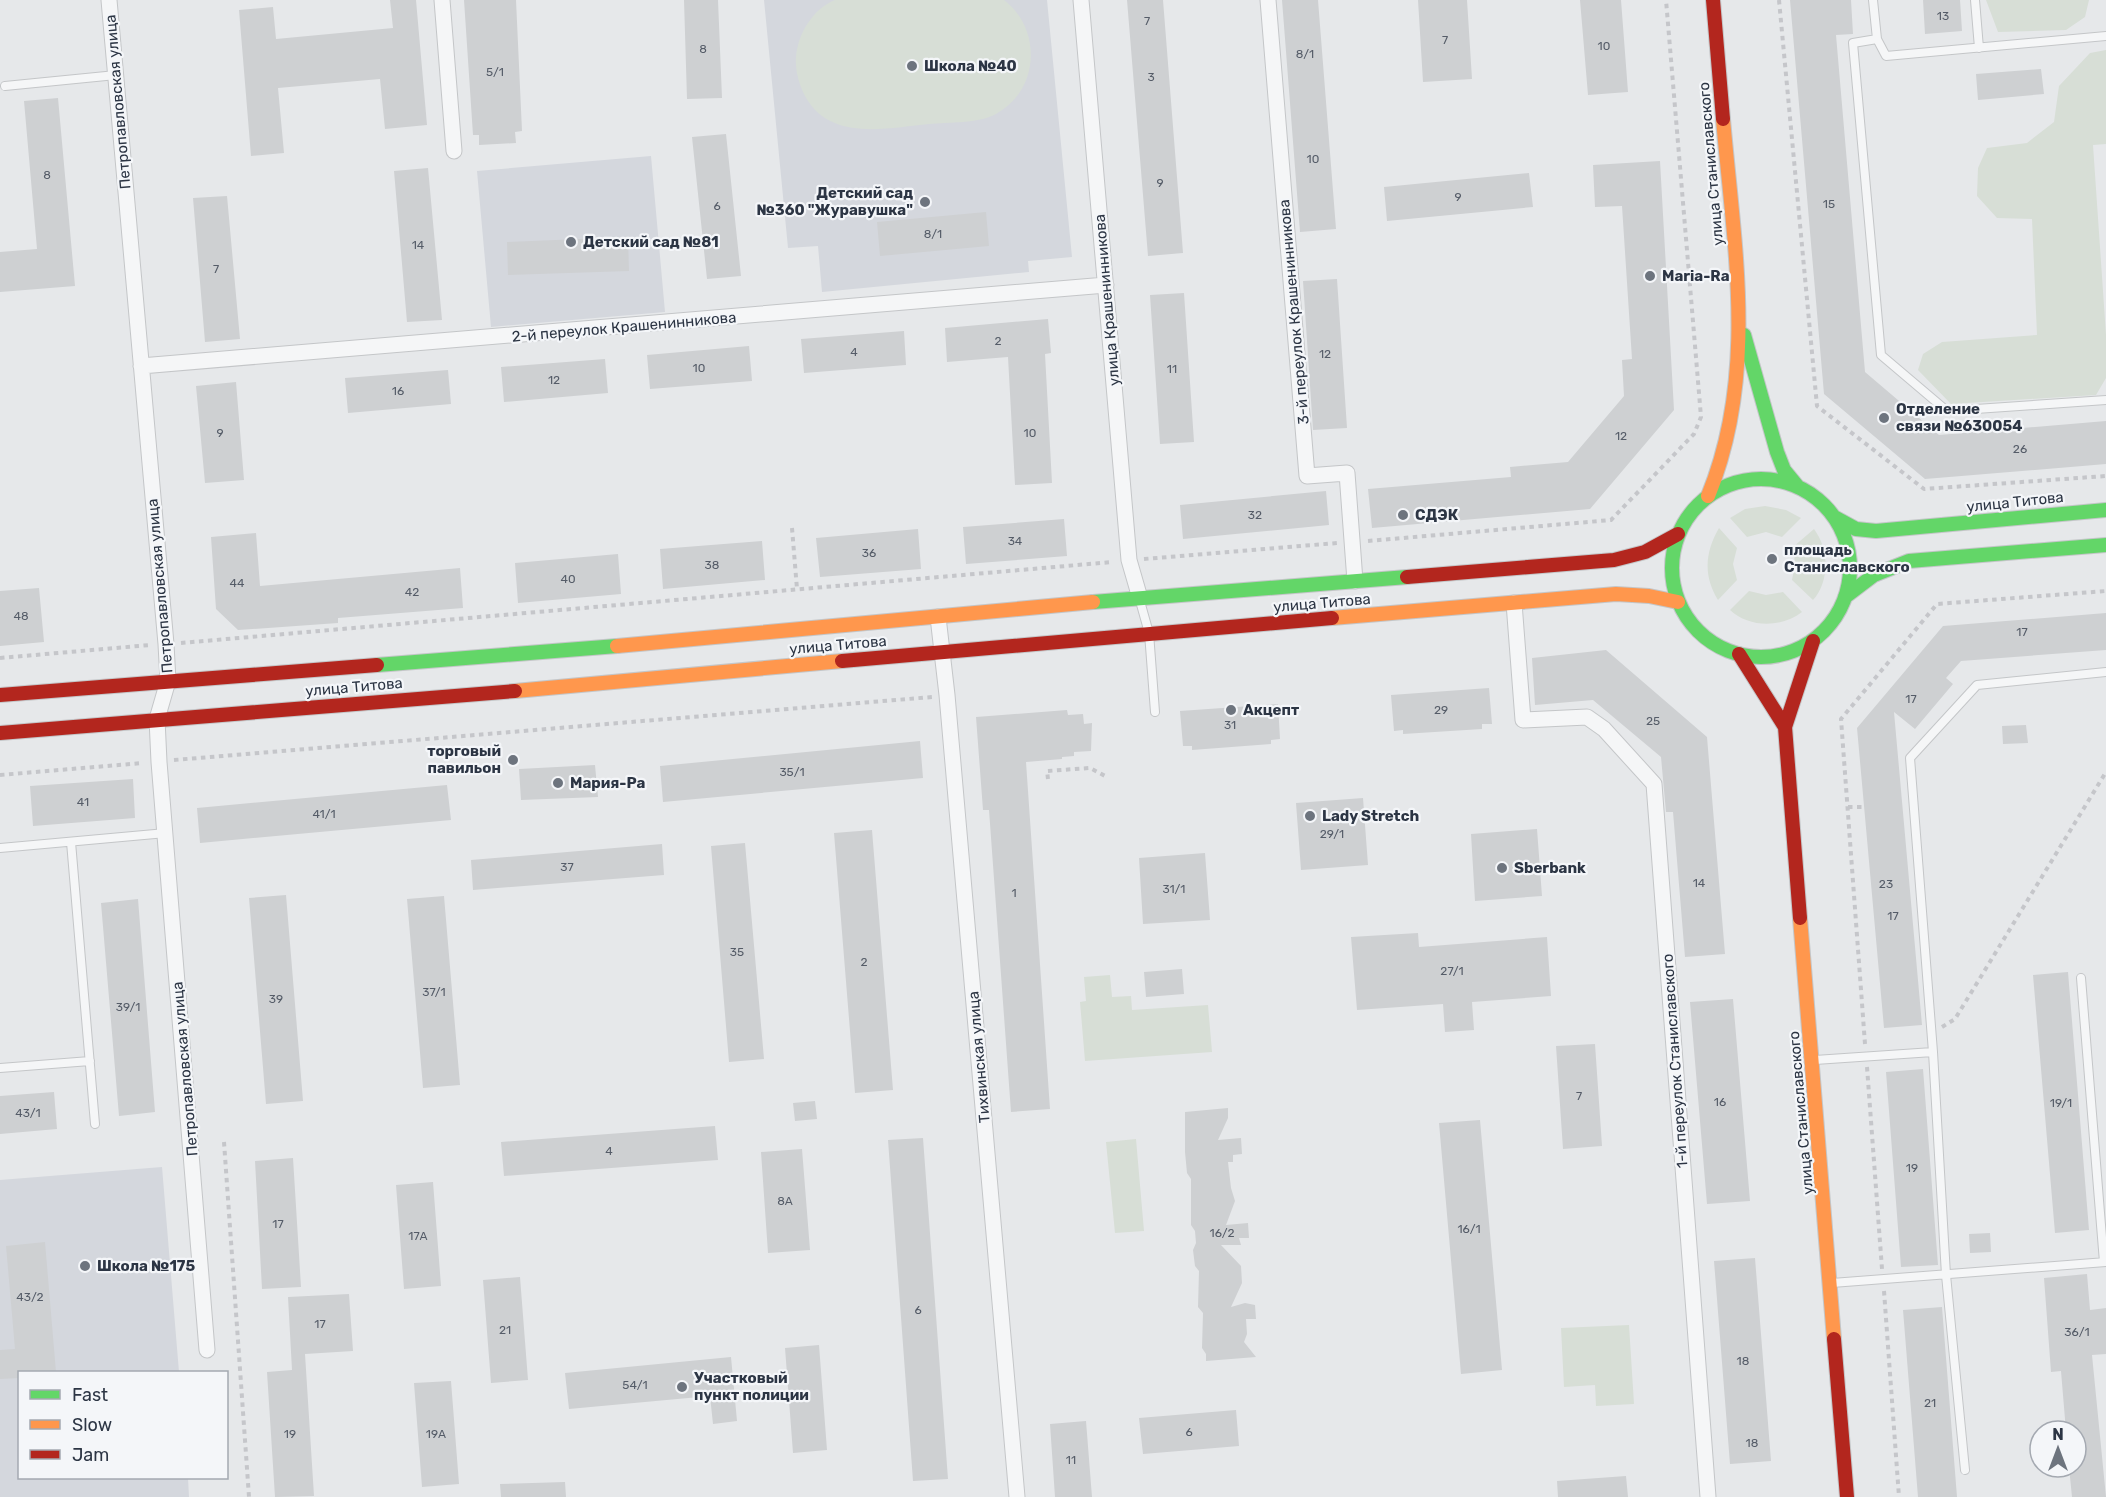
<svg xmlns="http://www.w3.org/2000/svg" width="2106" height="1497" font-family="Rubik,sans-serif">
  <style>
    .built { fill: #d4d7dd }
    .green { fill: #d7ded6 }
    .building { fill: #ced0d2 }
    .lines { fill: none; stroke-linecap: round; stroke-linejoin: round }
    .lane-casing { stroke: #c4c6c8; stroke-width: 10 }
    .street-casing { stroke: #c4c6c8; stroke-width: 17 }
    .fast-casing { stroke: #c4c6c8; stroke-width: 16 }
    .slow-casing { stroke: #c4c6c8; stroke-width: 16 }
    .jam-casing { stroke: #c4c6c8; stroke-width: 16 }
    .path { stroke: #c5c6ca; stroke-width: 4; stroke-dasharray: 4.5 4.5; stroke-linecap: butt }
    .lane { stroke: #f5f6f7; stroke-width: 8 }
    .street { stroke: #f5f6f7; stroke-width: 15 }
    .fast { stroke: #63d668; stroke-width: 14 }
    .slow { stroke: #ff974d; stroke-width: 14 }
    .jam { stroke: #b3261e; stroke-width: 14 }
    .poi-dot { fill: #6d747e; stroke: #f4f6f9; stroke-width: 2 }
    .labels { text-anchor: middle; stroke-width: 4.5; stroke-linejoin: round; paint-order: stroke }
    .number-label { font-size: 12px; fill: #555c68 }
    .poi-label { font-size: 15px; font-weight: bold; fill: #2c3544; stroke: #f4f6f9; text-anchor: start }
    .street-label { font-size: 15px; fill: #2c3544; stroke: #f4f6f9 }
  </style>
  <rect width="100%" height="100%" fill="#e6e8ea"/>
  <path class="built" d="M764,0h283l25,257 -44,4 1,11 -207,20 -4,-46 -30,2z
    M651,156l14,156 -174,15 -14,-156z
    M162,1167l17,205h-159v106h168l1,19h-189v-317z"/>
  <path class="green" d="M835,0h169c38,29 36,90 -8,114 -19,10 -46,8 -67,10 -42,4 -99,18 -124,-28 -6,-12 -10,-25 -9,-39 2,-24 17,-48 39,-57z
    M1986,0h103l-4,17 -19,13 -68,2z
    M2106,50v94l-13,1 13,190v43l-10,17 -145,9 -33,-34 5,-16 19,-12 95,-7 -5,-116 -35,-1 -20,-22 1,-28 9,-20 40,-5 27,-21 5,-36 31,-33z
    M1765,506l21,4 15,8 -19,19 -16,-5 -19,5 -17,-19 15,-9z
    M1719,528l18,20 -4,16 4,16 -19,20c-15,-24 -13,-48 1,-72z
    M1814,529c15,20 16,52 -1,71l-21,-20 3,-16 -2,-17z
    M1749,591l17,4 17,-3 19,20c-20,16 -53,16 -72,-2z
    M1110,975l2,22 19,-1 1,14 76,-5 4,47 -127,9 -5,-59 6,-1 -2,-24z
    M1136,1139l8,92 -29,2 -9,-91z
    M1629,1325l5,79 -38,2 -1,-21 -31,2 -3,-59z"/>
  <path class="building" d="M390,0h26l11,125 -42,4 -5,-50 -102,9 6,65 -33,3 -12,-146 34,-3 3,32 117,-11z
    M464,0h52l6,131 -7,1 1,11 -37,2v-10h-6z
    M684,0h34l4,98 -35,1z
    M1127,0h36l20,253 -35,3z
    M1282,0h36l18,229 -36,3z
    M1418,0h49l5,79 -49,3z
    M1580,0h41l7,92 -40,3z
    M1790,0h61l2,34 -17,1 29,337 74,63 167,-14v43l-181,15 -101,-85z
    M1923,0h37l2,31 -37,3z
    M2041,69l3,25 -66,6 -2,-26z
    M58,98l17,188 -75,6v-40l37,-3 -13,-148z
    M726,134l15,142 -34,3 -15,-142z
    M1660,161l14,249 -84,99 -218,19 -4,-39 143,-12 -1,-10 58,-5 56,-66 -2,-36 10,-1 -10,-153 -27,1 -2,-42z
    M428,168l14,152 -35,2 -13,-151z
    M1529,173l4,34 -146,14 -3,-34z
    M227,196l13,143 -35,3 -12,-144z
    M986,212l3,34 -109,10 -3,-34z
    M628,237l1,34 -121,4 -1,-33z
    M1337,279l10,149 -34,2 -10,-149z
    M1184,293l10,149 -34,2 -10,-149z
    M1048,319l3,34 -6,1 7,129 -37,2 -7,-128 -61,5 -2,-34z
    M904,331l2,34 -102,8 -3,-34z
    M749,346l3,35 -102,8 -3,-34z
    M605,359l3,34 -104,9 -3,-35z
    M448,370l3,34 -103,9 -3,-35z
    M236,382l8,98 -39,3 -9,-97z
    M1326,491l3,34 -146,14 -3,-34z
    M1064,519l3,37 -101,8 -3,-37z
    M918,529l3,40 -101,8 -4,-39z
    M256,533l4,53 200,-18 3,40 -125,10v5l-100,7 -22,-21 -5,-72z
    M762,541l3,39 -102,9 -3,-40z
    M618,554l3,40 -103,9 -3,-40z
    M39,588l5,54 -44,4v-55z
    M2106,613v37l-145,11 -15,17 7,6 -38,45 -21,-17 28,313 -38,3 -27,-300 86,-102z
    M1606,650l101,87 18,217 -40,3 -12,-145h-7l-5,-55 -68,-57 -58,5 -3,-47z
    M1489,688l3,36h-10v5l-79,5v-4l-9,1 -3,-36z
    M1278,704l2,35 -9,1v4l-79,6v-4h-9l-3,-35z
    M1067,710l1,5 15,-1 1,10 8,-1 -1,28 -17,1v4l-12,1v2l-36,3 24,347 -39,3 -22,-302h-6l-7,-93z
    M2026,725l2,18 -25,1 -1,-18z
    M920,741l3,37 -260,24 -3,-36z
    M595,765l3,32 -77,3 -2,-31z
    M133,779l2,39 -102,8 -3,-40z
    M447,785l4,35 -251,23 -3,-35z
    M1363,798l5,67 -67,5 -5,-67z
    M1537,829l5,67 -67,5 -4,-67z
    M872,830l21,260 -38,3 -21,-260z
    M745,843l19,216 -35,3 -18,-216z
    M662,844l2,31 -191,15 -2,-30z
    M1205,853l5,67 -67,4 -4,-66z
    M286,895l17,206 -37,3 -17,-206z
    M444,896l16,189 -37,3 -16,-189z
    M138,899l17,213 -36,4 -18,-213z
    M1418,933l1,14 128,-10 4,59 -79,6 2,28 -29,2 -2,-28 -86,6 -6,-73z
    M1182,969l2,25 -38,3 -2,-25z
    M2068,972l21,258 -34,3 -22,-258z
    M1733,999l17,202 -43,3 -17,-202z
    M1595,1044l7,102 -39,3 -7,-103z
    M1923,1069l15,196 -37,2 -15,-195z
    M54,1092l3,37 -57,5v-38z
    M815,1101l2,18 -22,2 -2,-18z
    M1228,1108v10l-10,22 23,-2 1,16 -9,1v7h-5l3,26 4,13 -9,24 22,-2 1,15h-10l2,7h-20l20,21 1,17 -11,24 14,-4 10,2 1,14h-10l1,15 -3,8 12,15 -50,4v-7l-4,-6 1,-35 -5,-6 1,-36 -4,-5 -2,-16 3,-7 -1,-12 -4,-6v-46l-4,-6 -2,-21v-40z
    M1480,1120l22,250 -41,4 -22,-251z
    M715,1126l3,34 -214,16 -3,-34z
    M923,1138l25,341 -35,2 -25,-341z
    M802,1149l8,101 -42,3 -7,-101z
    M293,1158l8,129 -39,2 -7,-128z
    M433,1182l8,104 -37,3 -8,-104z
    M1990,1233l1,19 -21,1 -1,-19z
    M45,1242l11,130h-36v6l-20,1v-29l15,-1 -9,-103z
    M1755,1258l16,203 -41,3 -16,-203z
    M2087,1274l3,36 16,-2v46l-14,1 14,142h-34l-3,-30h7v-36h-10l-5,-60 -10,1 -7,-94z
    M520,1277l8,103 -37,3 -8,-103z
    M349,1294l4,57 -48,3 9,142 -39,1 -8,-125 25,-2 -4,-73z
    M1942,1307l15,190h-39l-15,-187z
    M819,1345l8,105 -34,3 -8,-105z
    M731,1357l6,64 -24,3 -3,-28 -141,13 -4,-36z
    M451,1381l8,103 -37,3 -8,-104z
    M1236,1410l3,36 -96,8 -4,-36z
    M1086,1421l6,76h-37l-5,-73z
    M1626,1476l2,21h-70l-1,-16z
    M565,1482l1,15h-65l-1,-13z"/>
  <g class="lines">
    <defs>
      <path id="lane" d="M1873,0l4,39 -24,4 28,312 66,56 159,-11
        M1975,0l4,48
        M1877,39l9,17 220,-20
        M5,86l111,-11
        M1140,601l9,32 6,79
        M71,842l24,282
        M0,848l166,-15
        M2081,978l23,284
        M1815,1060l118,-8
        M0,1068l90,-7
        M1832,1283l274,-21
        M1965,1470l-19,-195 -13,-223 -23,-294 67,-73 129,-13"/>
      <path id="street" d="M109,0l57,644 2,37 -11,38 2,43 48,588
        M442,0l12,151
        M1081,0l48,560 11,38
        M1268,0l39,476 40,-3 8,108
        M141,366l965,-81
        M1514,603l9,117 64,-3 17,12 50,55 54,713
        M938,617l9,78 70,802"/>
      <path id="fast" d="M1744,335l33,117 7,18 14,17
        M1672 568a89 89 0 1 1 178 0a89 89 0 1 1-178 0Z
        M1834,517l22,12 20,2 230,-21
        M1845,597l29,-22 35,-14 197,-16
        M1093,602l314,-25
        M377,665l240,-19"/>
      <path id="slow" d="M1708,496c50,-122 26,-249 15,-377
        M1332,618l284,-24 33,2 29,6
        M617,646l476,-44
        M515,691l327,-30
        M1800,918l34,421"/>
      <path id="jam" d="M1713,0l10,119
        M1407,577l207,-17 31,-8 33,-18
        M1739,654l46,73
        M842,661l490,-43
        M0,695l377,-30
        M0,733l515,-42
        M1800,918l-15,-191 28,-86
        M1834,1339l13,158"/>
    </defs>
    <use href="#lane" class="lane-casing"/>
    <use href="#street" class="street-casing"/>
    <use href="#fast" class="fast-casing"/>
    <use href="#slow" class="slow-casing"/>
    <use href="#jam" class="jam-casing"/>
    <path class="path" d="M1779,0l38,406 107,83 182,-13
      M792,528l5,61
      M1368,541l243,-21 83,-86 7,-17 -35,-417
      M1144,559l193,-16
      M181,643l931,-81
      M0,658l150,-13
      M174,760l758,-63
      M0,775l143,-12
      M1048,779l-1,-8 43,-3 17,9
      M1848,807h16
      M1942,1027l13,-8 151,-247
      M1865,1044l-24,-325 96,-115 169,-13
      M1867,1067l15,202
      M224,1142l25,355
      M1884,1291l15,206"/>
    <use href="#lane" class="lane"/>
    <use href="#street" class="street"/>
    <use href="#fast" class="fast"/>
    <use href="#slow" class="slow"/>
    <use href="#jam" class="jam"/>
  </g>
  <g class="poi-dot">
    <circle cx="912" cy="66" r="6"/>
    <circle cx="925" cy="202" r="6"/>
    <circle cx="571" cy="242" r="6"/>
    <circle cx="1650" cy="276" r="6"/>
    <circle cx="1884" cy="418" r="6"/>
    <circle cx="1403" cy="515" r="6"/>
    <circle cx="1772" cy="559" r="6"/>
    <circle cx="1231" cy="710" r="6"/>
    <circle cx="513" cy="760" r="6"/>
    <circle cx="558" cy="783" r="6"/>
    <circle cx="1310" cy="816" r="6"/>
    <circle cx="1502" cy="868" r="6"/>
    <circle cx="85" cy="1266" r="6"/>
    <circle cx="682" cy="1387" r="6"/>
  </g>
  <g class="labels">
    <g class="number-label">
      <text x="1943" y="20">13</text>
      <text x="1147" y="25">7</text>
      <text x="1445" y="44">7</text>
      <text x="1604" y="50">10</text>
      <text x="703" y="53">8</text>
      <text x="1305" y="58">8/1</text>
      <text x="495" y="76">5/1</text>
      <text x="1151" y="81">3</text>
      <text x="1313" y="163">10</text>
      <text x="47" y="179">8</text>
      <text x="1160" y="187">9</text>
      <text x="1458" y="201">9</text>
      <text x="1829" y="208">15</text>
      <text x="717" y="210">6</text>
      <text x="933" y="238">8/1</text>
      <text x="418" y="249">14</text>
      <text x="216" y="273">7</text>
      <text x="998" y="345">2</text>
      <text x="854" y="356">4</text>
      <text x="1325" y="358">12</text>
      <text x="699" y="372">10</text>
      <text x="1172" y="373">11</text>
      <text x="554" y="384">12</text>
      <text x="398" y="395">16</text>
      <text x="220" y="437">9</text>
      <text x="1030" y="437">10</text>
      <text x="1621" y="440">12</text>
      <text x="2020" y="453">26</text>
      <text x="1255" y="519">32</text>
      <text x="1015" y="545">34</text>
      <text x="869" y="557">36</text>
      <text x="712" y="569">38</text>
      <text x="568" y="583">40</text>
      <text x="237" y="587">44</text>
      <text x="412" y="596">42</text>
      <text x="21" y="620">48</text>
      <text x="2022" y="636">17</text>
      <text x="1911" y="703">17</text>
      <text x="1441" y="714">29</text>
      <text x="1653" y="725">25</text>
      <text x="1230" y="729">31</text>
      <text x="792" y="776">35/1</text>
      <text x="83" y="806">41</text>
      <text x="324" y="818">41/1</text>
      <text x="1332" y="838">29/1</text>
      <text x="567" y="871">37</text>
      <text x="1699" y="887">14</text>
      <text x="1886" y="888">23</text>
      <text x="1174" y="893">31/1</text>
      <text x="1014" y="897">1</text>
      <text x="1893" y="920">17</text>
      <text x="737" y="956">35</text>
      <text x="864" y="966">2</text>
      <text x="1452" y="975">27/1</text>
      <text x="434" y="996">37/1</text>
      <text x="276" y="1003">39</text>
      <text x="128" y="1011">39/1</text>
      <text x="1579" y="1100">7</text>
      <text x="1720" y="1106">16</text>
      <text x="2061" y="1107">19/1</text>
      <text x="28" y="1117">43/1</text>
      <text x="609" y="1155">4</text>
      <text x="1912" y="1172">19</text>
      <text x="785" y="1205">8А</text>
      <text x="278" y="1228">17</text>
      <text x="1469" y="1233">16/1</text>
      <text x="1222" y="1237">16/2</text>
      <text x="418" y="1240">17А</text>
      <text x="30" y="1301">43/2</text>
      <text x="918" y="1314">6</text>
      <text x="320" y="1328">17</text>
      <text x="505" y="1334">21</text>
      <text x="2077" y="1336">36/1</text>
      <text x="1743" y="1365">18</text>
      <text x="635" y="1389">54/1</text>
      <text x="1930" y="1407">21</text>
      <text x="1189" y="1436">6</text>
      <text x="290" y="1438">19</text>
      <text x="436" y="1438">19А</text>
      <text x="1752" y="1447">18</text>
      <text x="1071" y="1464">11</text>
    </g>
    <g class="poi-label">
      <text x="924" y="71">Школа №40</text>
      <text x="913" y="198" text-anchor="end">Детский сад<tspan x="913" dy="17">№360 "Журавушка"</tspan></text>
      <text x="583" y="247">Детский сад №81</text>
      <text x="1662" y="281">Maria-Ra</text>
      <text x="1896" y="414">Отделение<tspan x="1896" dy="17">связи №630054</tspan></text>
      <text x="1415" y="520">СДЭК</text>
      <text x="1784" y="555">площадь<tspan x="1784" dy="17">Станиславского</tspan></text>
      <text x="1243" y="715">Акцепт</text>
      <text x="501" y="756" text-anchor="end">торговый<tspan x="501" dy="17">павильон</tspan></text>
      <text x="570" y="788">Мария-Ра</text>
      <text x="1322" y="821">Lady Stretch</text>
      <text x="1514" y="873">Sberbank</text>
      <text x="97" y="1271">Школа №175</text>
      <text x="694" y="1383">Участковый<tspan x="694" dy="17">пункт полиции</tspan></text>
    </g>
    <g class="street-label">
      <text transform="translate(118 102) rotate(-95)" y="5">Петропавловская улица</text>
      <text transform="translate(1711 164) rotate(-95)" y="5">улица Станиславского</text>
      <text transform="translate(1107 300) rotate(-95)" y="5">улица Крашенинникова</text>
      <text transform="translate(1294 312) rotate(-95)" y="5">3-й переулок Крашенинникова</text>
      <text transform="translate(624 327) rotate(-5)" y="5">2-й переулок Крашенинникова</text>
      <text transform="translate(2015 502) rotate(-6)" y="5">улица Титова</text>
      <text transform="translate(160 586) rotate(-95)" y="5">Петропавловская улица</text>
      <text transform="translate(1322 603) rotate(-5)" y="5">улица Титова</text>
      <text transform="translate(838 645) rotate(-5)" y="5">улица Титова</text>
      <text transform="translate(354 687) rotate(-5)" y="5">улица Титова</text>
      <text transform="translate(979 1057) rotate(-95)" y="5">Тихвинская улица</text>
      <text transform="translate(1675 1061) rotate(-94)" y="5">1-й переулок Станиславского</text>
      <text transform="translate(185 1069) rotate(-95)" y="5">Петропавловская улица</text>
      <text transform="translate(1801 1113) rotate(-95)" y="5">улица Станиславского</text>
    </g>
  </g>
  <rect x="18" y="1371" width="210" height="108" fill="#f4f6f9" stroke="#a4a9b1" stroke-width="1.5"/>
  <rect x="30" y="1390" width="30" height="9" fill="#63d668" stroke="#a4a9b1" stroke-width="1.5"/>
  <text x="72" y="1401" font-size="18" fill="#2c3544">Fast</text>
  <rect x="30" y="1420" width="30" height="9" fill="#ff974d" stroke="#a4a9b1" stroke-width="1.5"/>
  <text x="72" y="1431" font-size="18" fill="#2c3544">Slow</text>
  <rect x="30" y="1450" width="30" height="9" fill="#b3261e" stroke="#a4a9b1" stroke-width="1.5"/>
  <text x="72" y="1461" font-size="18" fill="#2c3544">Jam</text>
  <g transform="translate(2058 1449)"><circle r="28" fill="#f4f6f9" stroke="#a4a9b1" stroke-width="1.5"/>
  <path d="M0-4.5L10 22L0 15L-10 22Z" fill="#6d747e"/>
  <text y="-9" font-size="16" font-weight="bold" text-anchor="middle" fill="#2c3544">N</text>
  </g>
</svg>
